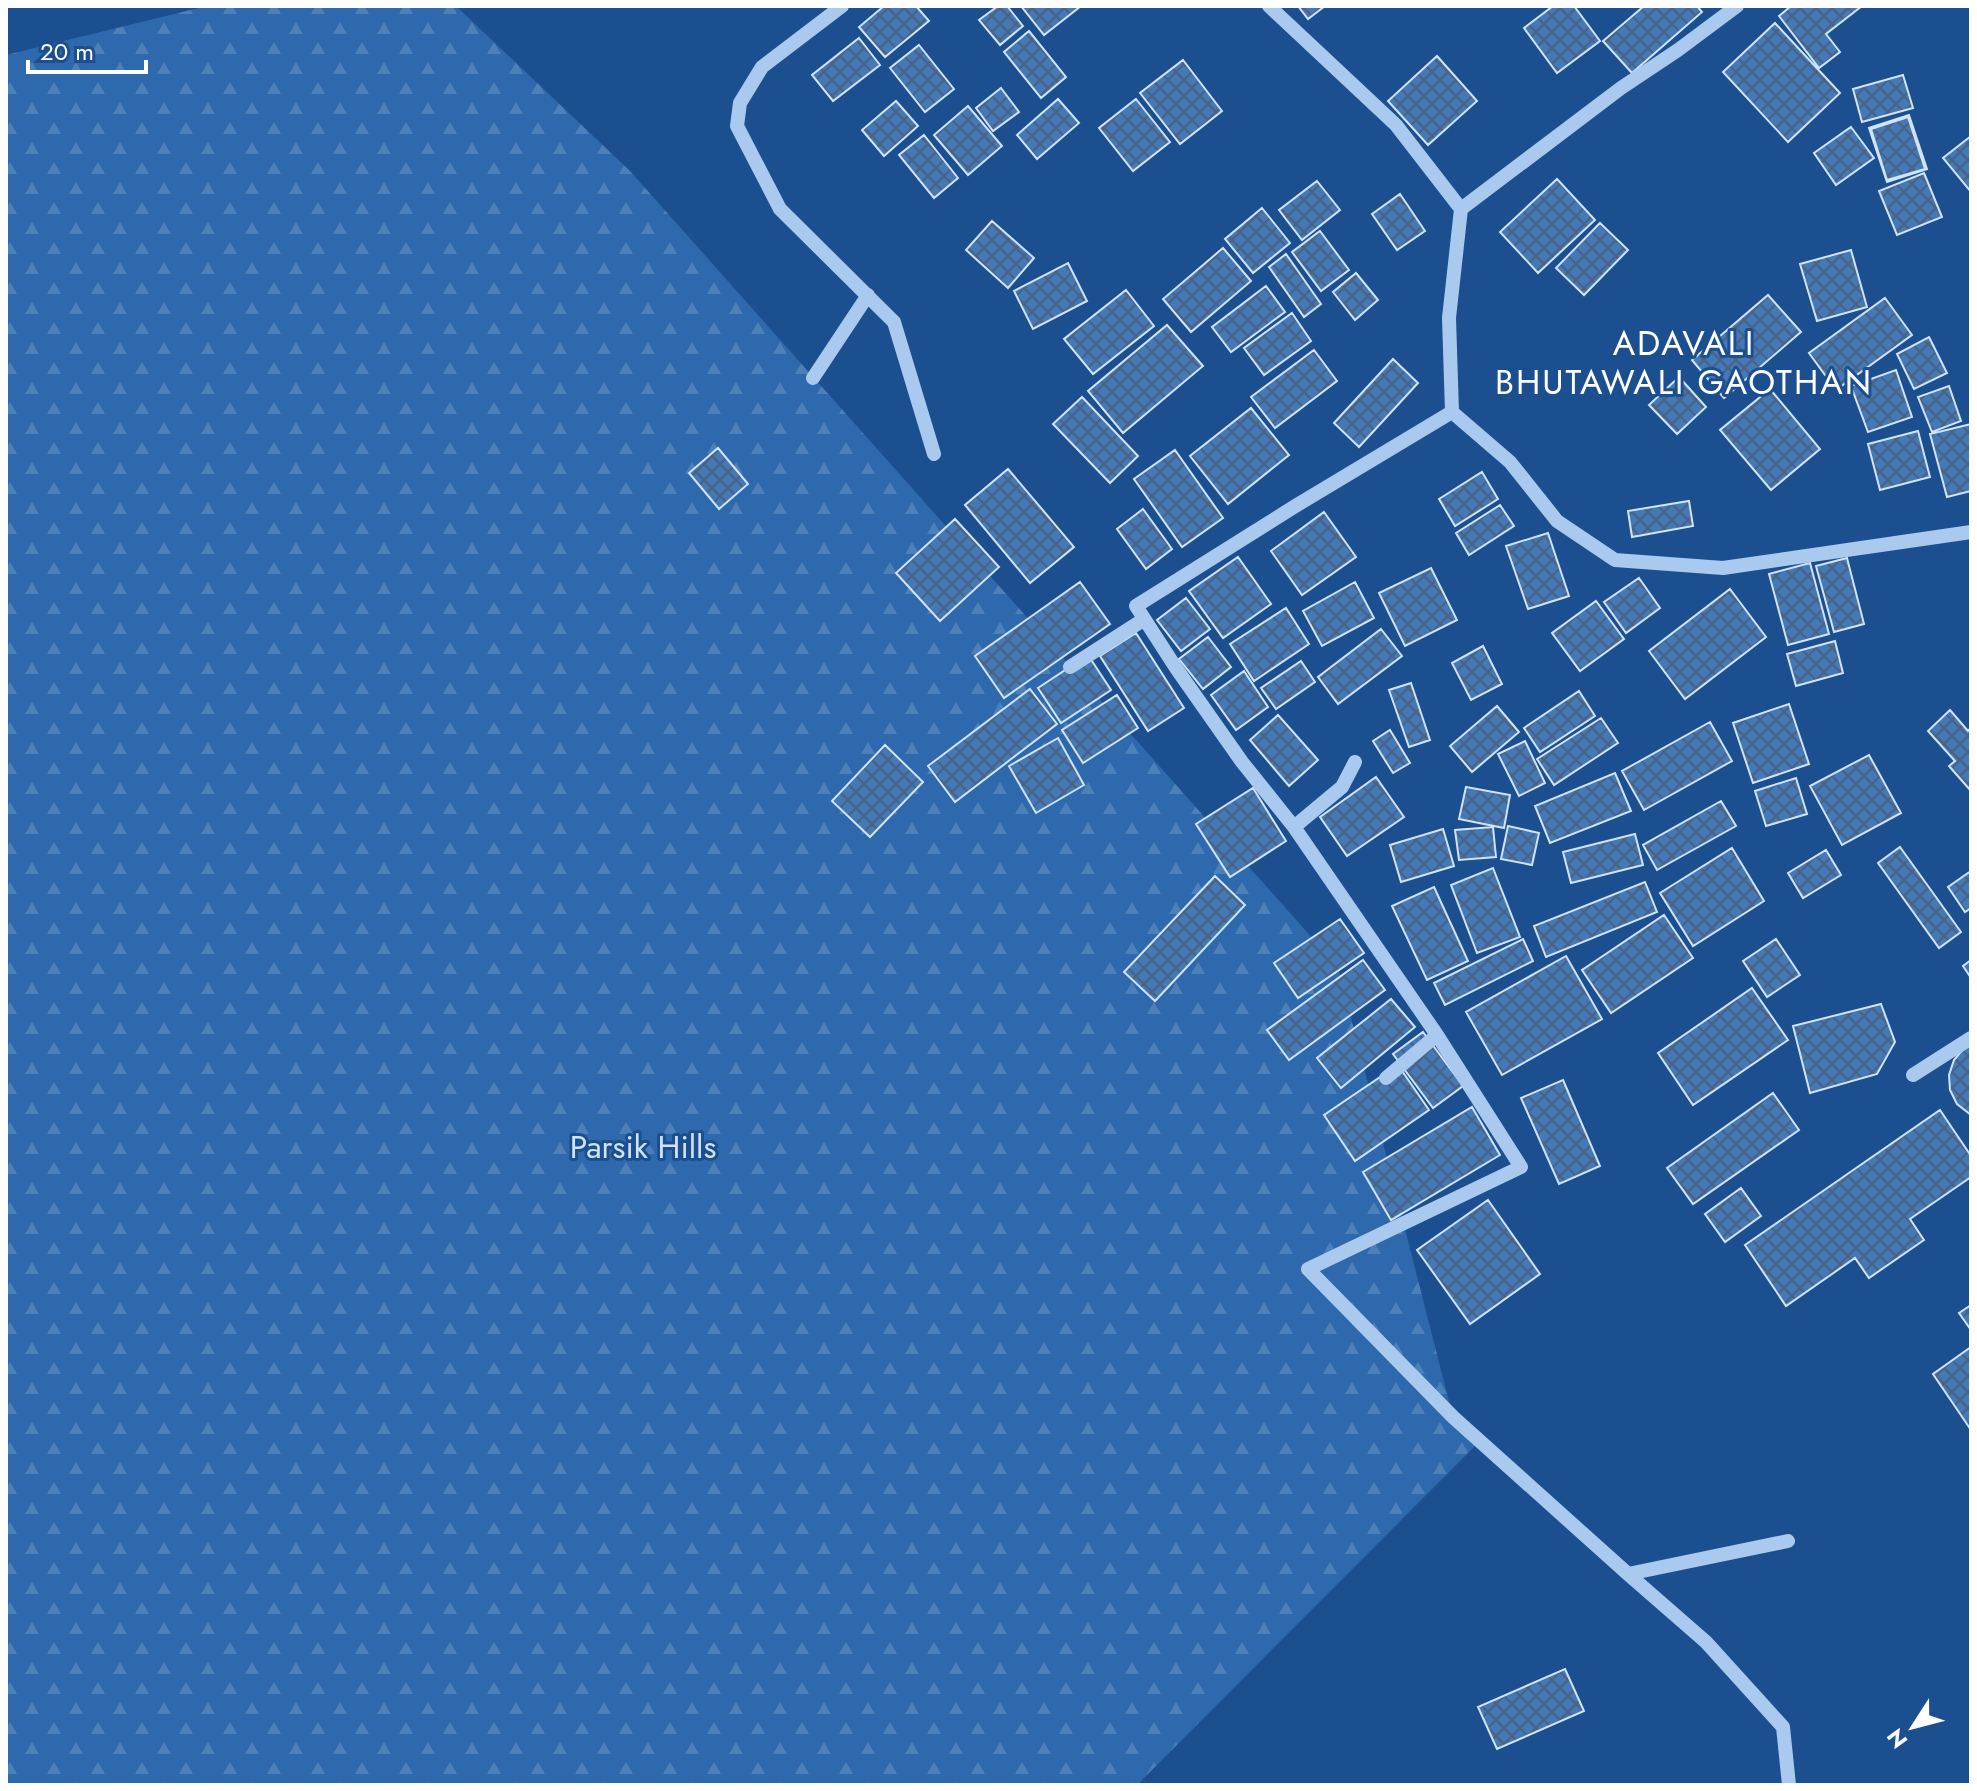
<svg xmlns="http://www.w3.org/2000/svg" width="1977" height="1791" font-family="Jost,sans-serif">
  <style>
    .forest { fill: url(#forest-firs) }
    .building { fill: url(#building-cross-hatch); stroke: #cfe3fa; stroke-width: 2 }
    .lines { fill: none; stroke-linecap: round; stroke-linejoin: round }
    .minor { stroke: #a9c9ee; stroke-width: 14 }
    .labels { text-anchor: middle; stroke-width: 6; stroke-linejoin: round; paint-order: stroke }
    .park-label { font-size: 32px; fill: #cfe3fa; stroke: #1b4f8f }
    .neighbourhood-label { font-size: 34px; letter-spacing: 2px; fill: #fff; stroke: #1b4f8f }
  </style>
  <defs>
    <pattern id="forest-firs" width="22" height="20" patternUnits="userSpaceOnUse" patternTransform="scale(2)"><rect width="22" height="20" fill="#2e69ad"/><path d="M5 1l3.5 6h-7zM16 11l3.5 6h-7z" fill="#4d80b9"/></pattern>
    <pattern id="building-cross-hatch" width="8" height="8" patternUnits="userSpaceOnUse" patternTransform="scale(2)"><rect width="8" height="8" fill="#4478b7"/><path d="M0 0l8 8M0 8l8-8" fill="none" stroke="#486282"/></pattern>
  </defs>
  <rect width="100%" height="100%" fill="#1b4f8f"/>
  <path class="forest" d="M207,6h249l174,165 708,796 115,450 23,28 -339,340h-1131v-1730z"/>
  <path class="building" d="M884,6h32l13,15 -44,36 -26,-30z
    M998,6h9l16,20 -23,19 -21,-25z
    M1021,6h60l-37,29z
    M1298,6h27l-17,13z
    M1553,6h21l26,35 -43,32 -33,-45z
    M1644,6h53l5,6 -70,61 -29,-32z
    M1791,6h71l-36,28 14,18 -21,16 -40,-52z
    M1775,23l65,70 -52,49 -65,-70z
    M1029,31l37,46 -25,21 -37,-46z
    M859,38l21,27 -47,36 -21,-26z
    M919,45l35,44 -29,23 -35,-44z
    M1437,56l40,45 -49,44 -40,-44z
    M1183,60l39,51 -42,33 -40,-51z
    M1903,75l10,33 -51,14 -9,-33z
    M1001,88l18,24 -26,19 -17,-23z
    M1058,99l21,24 -42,36 -20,-24z
    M1136,99l34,43 -37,29 -34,-43z
    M896,101l22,25 -34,30 -22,-26z
    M968,106l34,40 -34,29 -34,-40z
    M1909,115l18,54 -40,13 -18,-54z
    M1908,117l17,52 -38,11 -16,-51z
    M1851,127l23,31 -38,27 -22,-32z
    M924,135l34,43 -24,20 -35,-43z
    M1971,136v56l-28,-34z
    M1924,173l18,44 -45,18 -18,-44z
    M1557,179l38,41 -57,53 -38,-41z
    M1317,181l23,29 -38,30 -23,-30z
    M1400,194l25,37 -28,19 -25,-36z
    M1262,208l28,35 -37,30 -28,-34z
    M992,221l42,37 -26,30 -42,-38z
    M1600,223l28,27 -44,45 -28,-27z
    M1320,231l29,39 -28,21 -29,-39z
    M1223,248l28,33 -60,51 -28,-33z
    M1851,250l16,57 -50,14 -17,-57z
    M1286,254l35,50 -17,13 -35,-50z
    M1068,263l19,38 -54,28 -19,-38z
    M1356,273l22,27 -23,20 -22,-28z
    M1266,286l19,26 -54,40 -19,-25z
    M1126,290l28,36 -61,48 -29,-35z
    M1768,295l33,37 -77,66 -32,-38z
    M1885,298l27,37 -76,55 -27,-37z
    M1292,313l19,28 -47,34 -20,-27z
    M1167,325l36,41 -80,67 -35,-42z
    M1929,337l18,36 -33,16 -17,-35z
    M1314,350l23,31 -62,47 -24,-31z
    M1393,359l25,24 -59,64 -25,-24z
    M1896,370l16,47 -44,15 -17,-46z
    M1679,377l27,30 -29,27 -28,-29z
    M1949,386l12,35 -29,11 -14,-35z
    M1770,389l50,60 -49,41 -51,-60z
    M1082,397l56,59 -28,27 -57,-59z
    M1251,408l38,47 -61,49 -38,-48z
    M1971,424v67l-24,6 -17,-63z
    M1918,431l12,46 -50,13 -12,-46z
    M718,448l30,36 -29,25 -30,-36z
    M1175,450l48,68 -41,29 -48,-68z
    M1008,469l66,78 -44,36 -65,-78z
    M1482,472l16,27 -43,27 -16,-27z
    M1689,501l4,25 -61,11 -4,-26z
    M1500,505l14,21 -45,29 -13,-22z
    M1143,509l29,40 -26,20 -29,-40z
    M1324,512l32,45 -54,38 -31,-44z
    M955,519l44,48 -59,54 -44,-48z
    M1548,533l21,63 -41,13 -22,-63z
    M1238,557l33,47 -48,34 -34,-47z
    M1847,558l17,66 -30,8 -18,-66z
    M1810,563l19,71 -41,11 -19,-71z
    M1431,568l26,52 -52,26 -26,-53z
    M1639,578l21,30 -34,25 -22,-31z
    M1080,582l30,42 -106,74 -29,-42z
    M1355,582l19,36 -52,28 -19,-35z
    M1730,589l36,48 -81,62 -36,-48z
    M1186,598l24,31 -29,22 -24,-31z
    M1596,601l28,38 -44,32 -28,-38z
    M1286,608l23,36 -55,37 -24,-37z
    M1381,629l21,27 -64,48 -20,-27z
    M1136,633l48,75 -36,23 -48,-75z
    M1208,637l23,30 -28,22 -24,-30z
    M1835,641l8,32 -47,13 -9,-32z
    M1483,646l19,38 -31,16 -19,-37z
    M1088,655l23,35 -50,33 -23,-35z
    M1301,661l14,21 -39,27 -15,-21z
    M1244,671l24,36 -32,23 -25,-35z
    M1411,683l19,57 -21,7 -20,-57z
    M1030,689l27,35 -102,78 -27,-36z
    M1579,691l16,25 -55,36 -16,-24z
    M1117,695l21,33 -55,35 -21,-33z
    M1789,704l20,60 -56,19 -20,-60z
    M1497,706l22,26 -47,40 -22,-26z
    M1950,710l18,21 3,-3v63l-22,-25 6,-5 -27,-30z
    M1278,715l40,45 -29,26 -39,-46z
    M1601,718l17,25 -64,42 -17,-26z
    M1710,722l22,39 -88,49 -22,-39z
    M1390,730l20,33 -17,10 -20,-32z
    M1058,738l26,47 -48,28 -27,-47z
    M1525,741l20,42 -26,13 -21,-42z
    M885,745l38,37 -53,55 -38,-36z
    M1869,755l32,58 -59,32 -32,-59z
    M1615,773l16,38 -81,32 -15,-37z
    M1376,777l28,40 -57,39 -27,-39z
    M1796,778l11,36 -41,12 -11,-35z
    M1466,787l44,8 -6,33 -45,-9z
    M1253,788l33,53 -56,36 -34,-53z
    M1721,801l15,25 -79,44 -14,-25z
    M1508,826l31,7 -7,32 -31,-6z
    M1493,827l3,30 -37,3 -4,-30z
    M1443,829l11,37 -53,16 -11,-37z
    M1635,834l8,31 -72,18 -8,-31z
    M1900,847l61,85 -22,16 -61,-85z
    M1732,848l32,53 -71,45 -33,-53z
    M1826,850l15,25 -38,23 -15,-25z
    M1493,868l27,69 -43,16 -26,-68z
    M1971,871v37l-6,4 -17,-25z
    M1215,876l30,29 -90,96 -31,-29z
    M1645,882l12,30 -111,45 -12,-31z
    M1434,887l34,74 -41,19 -35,-74z
    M1664,915l29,43 -82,55 -29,-43z
    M1340,919l24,34 -66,45 -24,-35z
    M1523,939l10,22 -88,44 -11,-22z
    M1776,939l24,36 -33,22 -24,-36z
    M1566,956l36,63 -100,56 -36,-63z
    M1363,960l22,30 -96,70 -22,-30z
    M1971,960v18l-8,-12z
    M1752,988l36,52 -95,65 -35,-52z
    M1391,999l24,28 -74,61 -24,-30z
    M1881,1004l14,38 -18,32 -67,19 -17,-67z
    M1423,1032l40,54 -30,22 -40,-54z
    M1971,1045v70l-14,-11 -7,-14 -1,-15 5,-15 10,-12z
    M1398,1065l31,45 -74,51 -31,-46z
    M1563,1080l37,86 -41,18 -38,-86z
    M1773,1093l26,37 -106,74 -26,-36z
    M1472,1107l28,48 -109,65 -28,-48z
    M1940,1110l31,46v21l-61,42 14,21 -55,38 -14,-20 -69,48 -41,-61z
    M1741,1188l20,28 -36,26 -20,-28z
    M1488,1200l52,74 -70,50 -53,-74z
    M1971,1305v25l-12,-17z
    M1971,1347v83l-38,-56z
    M1565,1669l19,42 -87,38 -19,-42z"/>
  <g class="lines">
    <path class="minor" d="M842,6l-80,61 -22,36 -3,23 43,83 114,113 40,132
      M1269,6l127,119 65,84 -12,109 3,94 58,50 47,59 58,39 108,8 248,-36
      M1461,209l160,-121 57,-38 59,-44
      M813,378l55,-83
      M1452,412l-155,93 -161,101 40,62 66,94 52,65 143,208 84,132 -213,102 145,148 175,157 78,68 77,85 6,58
      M1070,667l73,-47
      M1294,827l48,-40 13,-25
      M1913,1075l58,-37
      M1386,1078l51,-43
      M1628,1574l160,-33"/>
  </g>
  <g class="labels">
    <g class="park-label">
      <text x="643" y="1158">Parsik Hills</text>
    </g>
    <g class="neighbourhood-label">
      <text x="1684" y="355">ADAVALI<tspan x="1684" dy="39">BHUTAWALI GAOTHAN</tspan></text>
    </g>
  </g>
  <rect width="1977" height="1791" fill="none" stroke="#ffffff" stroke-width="16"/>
  <g transform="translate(1913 1727) rotate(234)" stroke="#1b4f8f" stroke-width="6" paint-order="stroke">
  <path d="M0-6L14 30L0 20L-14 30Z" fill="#ffffff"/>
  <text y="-12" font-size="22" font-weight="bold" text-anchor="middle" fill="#ffffff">N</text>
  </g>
  <path d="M28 60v12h118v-12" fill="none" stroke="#ffffff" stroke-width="4"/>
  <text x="40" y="60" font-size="24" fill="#ffffff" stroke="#1b4f8f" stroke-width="6" paint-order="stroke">20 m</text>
</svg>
